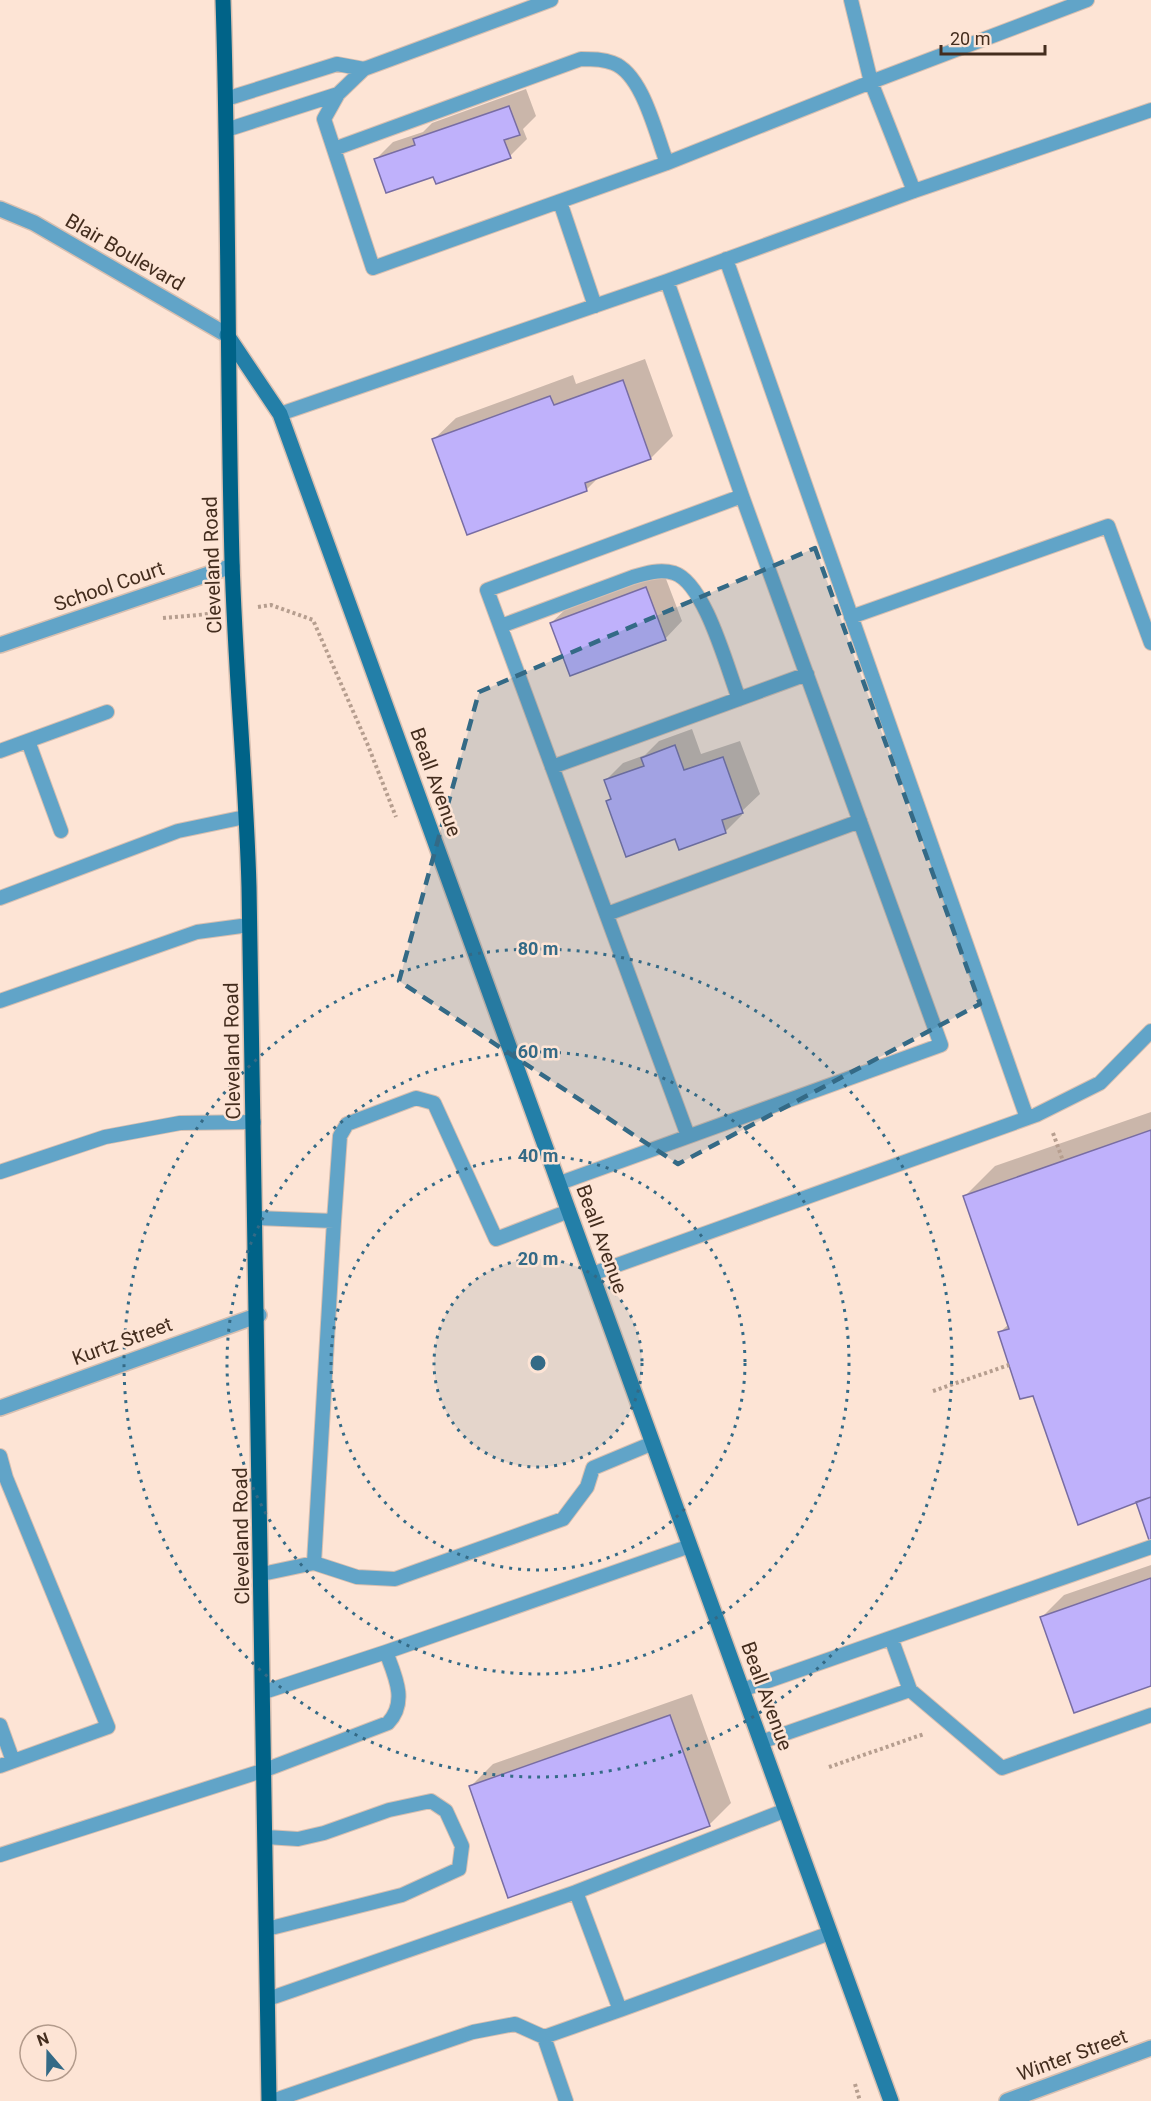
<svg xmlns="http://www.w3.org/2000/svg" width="1151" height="2101" font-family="Roboto,sans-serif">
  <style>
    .shadow { fill: #0003 }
    .building { fill: #bfb1fb; stroke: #786da3; stroke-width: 1.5 }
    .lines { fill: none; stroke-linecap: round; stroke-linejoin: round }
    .lane-casing { stroke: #d8bfb0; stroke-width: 16 }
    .street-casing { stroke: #d8bfb0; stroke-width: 18 }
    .secondary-casing { stroke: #d8bfb0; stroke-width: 18 }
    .primary-casing { stroke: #d8bfb0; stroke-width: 18 }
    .path { stroke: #b69e8f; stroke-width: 4; stroke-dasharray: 3 3; stroke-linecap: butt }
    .lane { stroke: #61a4c8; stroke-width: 14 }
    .street { stroke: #61a4c8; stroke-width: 15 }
    .secondary { stroke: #237fa8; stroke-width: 15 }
    .primary { stroke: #006388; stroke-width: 15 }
    .marked { fill: #346a86; fill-opacity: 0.2; stroke: #346a86; stroke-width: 4.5; stroke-dasharray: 12 8; stroke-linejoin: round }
    .ring { fill: none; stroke: #346a86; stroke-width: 3; stroke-dasharray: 3 6 }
    .labels { text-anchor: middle; stroke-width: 5; stroke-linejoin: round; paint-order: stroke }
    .street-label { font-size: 20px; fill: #442d1e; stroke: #fde4d5 }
    .centre { fill: #346a86; stroke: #fde4d5; stroke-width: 3 }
    .ring-label { font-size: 18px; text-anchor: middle; font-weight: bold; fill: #346a86; stroke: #fde4d5; stroke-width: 5; stroke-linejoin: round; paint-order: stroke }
  </style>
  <rect width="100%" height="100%" fill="#fde4d5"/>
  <path class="shadow" d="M526,89l10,27 -13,13 4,10 -17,17 -76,19 -58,-16 17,-17 30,-10 9,-9z
    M645,359l28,77 -22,22 -51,18 -14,14 -153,-50 23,-22 117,-43 3,9z
    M663,571l19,50 -17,18 -114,-16 18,-17z
    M692,729l9,25 39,-13 20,53 -19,18 1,3 -17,17 -49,5 -68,-35 4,-4 -6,-18 17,-17 22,-8 14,-14z
    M1151,1112v429l-14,-39 -104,-108 -33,-62 9,-8 -44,-128 30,-30z
    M1151,1565v120l-109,-68 22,-22z
    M692,1694l39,109 -22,22 -238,-39 22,-22z"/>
  <path class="building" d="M509,106l11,29 -16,5 7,18 -75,26 -3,-7 -47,16 -12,-34 41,-14 -2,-6z
    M623,380l28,79 -66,24 2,8 -120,44 -35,-96 118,-43 4,9z
    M646,587l20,53 -96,36 -20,-53z
    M675,745l9,25 39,-13 20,56 -21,7 4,13 -47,17 -4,-11 -49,18 -20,-56 5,-2 -7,-19 40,-14 -3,-8z
    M1151,1130v367l-73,28 -45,-129 -13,3 -22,-67 11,-3 -46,-133z
    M1151,1497v49l-15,-44z
    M1151,1578v108l-77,27 -34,-96z
    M670,1715l40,111 -202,72 -39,-112z"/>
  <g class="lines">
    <defs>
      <path id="lane" d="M851,0l20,82 43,109
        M338,94l-14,25 49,149 294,-105 204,-81 216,-82
        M226,99l111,-35 27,5
        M226,130l112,-36 26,-25 187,-69
        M334,149l247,-90c11,0 22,0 32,4 30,11 43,72 54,100
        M560,202l35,104
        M726,259l301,859
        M280,414l387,-133 247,-90 237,-81
        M851,617l257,-91 43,117
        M501,626l132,-49c13,-4 27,-8 41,-4 31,10 53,95 65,126
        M28,741l33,90
        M0,751l107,-39
        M552,767l255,-93
        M0,898l178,-67 67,-14
        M607,914l253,-93
        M0,1001l197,-69 52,-7
        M688,1136l-201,-546 255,-94
        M0,1172l105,-35 75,-14 74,-1
        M560,1183l381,-138 -199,-549 -75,-215
        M257,1218l77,3 -20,342 -52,11
        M334,1221l6,-85 7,-12 69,-26 18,5 62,136 73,-28
        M592,1274l444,-159 64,-32 51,-52
        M0,1456l6,22 102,249 -108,39
        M314,1563l43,14 38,2 168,-60 24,-32 6,-19 60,-25
        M891,1638l19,52 92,78 149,-53
        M742,1690l409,-143
        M264,1692l122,-40 304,-106
        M0,1725l13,36
        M761,1742l149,-52
        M786,1810l-210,82 44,118 210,-77
        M266,1837l32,2 26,-6 65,-23 42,-9 15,10 16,35 -3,23 -57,26 -135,34
        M0,1855l265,-85 123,-47c20,-21 7,-47 -2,-71
        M268,1999l308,-107
        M272,2101l201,-69 42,-8 29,13
        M566,2101l-22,-64 76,-27"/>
      <path id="street" d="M0,209l34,14 193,112
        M0,645l232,-79
        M0,1408l259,-93
        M1007,2101l144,-53"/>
      <path id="secondary" d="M227,335l53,79 611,1687"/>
      <path id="primary" d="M223,0c6,186 4,373 9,560 3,109 14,218 17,327 10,404 15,809 20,1214"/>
    </defs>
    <use href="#lane" class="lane-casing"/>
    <use href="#street" class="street-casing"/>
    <use href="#secondary" class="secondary-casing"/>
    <use href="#primary" class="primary-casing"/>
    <path class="path" d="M258,607l13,-2 42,15 54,123 29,74
      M163,618l46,-4
      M1053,1133l10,28
      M933,1391l76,-26
      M829,1767l95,-33
      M855,2084l5,17"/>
    <use href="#lane" class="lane"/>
    <use href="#street" class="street"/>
    <use href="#secondary" class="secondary"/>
    <use href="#primary" class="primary"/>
  </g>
  <path class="marked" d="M815,548l165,456 -302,160 -279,-183 80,-289z"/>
  <circle cx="538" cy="1363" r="104" fill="#346a86" fill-opacity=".12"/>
  <g class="ring">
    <circle cx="538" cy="1363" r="104"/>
    <circle cx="538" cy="1363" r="207"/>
    <circle cx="538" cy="1363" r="311"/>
    <circle cx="538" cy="1363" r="414"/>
  </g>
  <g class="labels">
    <g class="street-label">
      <text transform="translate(125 252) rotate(30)" y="7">Blair Boulevard</text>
      <text transform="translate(212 565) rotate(-92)" y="7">Cleveland Road</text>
      <text transform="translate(109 586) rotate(-19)" y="7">School Court</text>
      <text transform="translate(436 782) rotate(70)" y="7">Beall Avenue</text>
      <text transform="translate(232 1051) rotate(-91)" y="7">Cleveland Road</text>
      <text transform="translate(602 1239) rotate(70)" y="7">Beall Avenue</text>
      <text transform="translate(122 1341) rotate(-20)" y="7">Kurtz Street</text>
      <text transform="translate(241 1536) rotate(-91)" y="7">Cleveland Road</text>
      <text transform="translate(767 1696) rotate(70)" y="7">Beall Avenue</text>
      <text transform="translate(1072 2055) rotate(-20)" y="7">Winter Street</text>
    </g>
  </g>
  <circle cx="538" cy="1363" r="9" class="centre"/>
  <g class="ring-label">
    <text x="538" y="955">80 m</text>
    <text x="538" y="1058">60 m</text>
    <text x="538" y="1162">40 m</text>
    <text x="538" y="1265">20 m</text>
  </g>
  <g transform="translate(48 2053) rotate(340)"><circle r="28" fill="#fde4d5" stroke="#b39b8c" stroke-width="1.5"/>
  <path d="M0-4.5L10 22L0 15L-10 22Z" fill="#346a86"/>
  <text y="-9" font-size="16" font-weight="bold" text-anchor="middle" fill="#442d1e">N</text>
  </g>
  <path d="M941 45v9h104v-9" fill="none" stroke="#442d1e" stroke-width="3"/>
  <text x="950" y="45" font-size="18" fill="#442d1e" stroke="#fde4d5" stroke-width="4.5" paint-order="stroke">20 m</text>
</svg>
